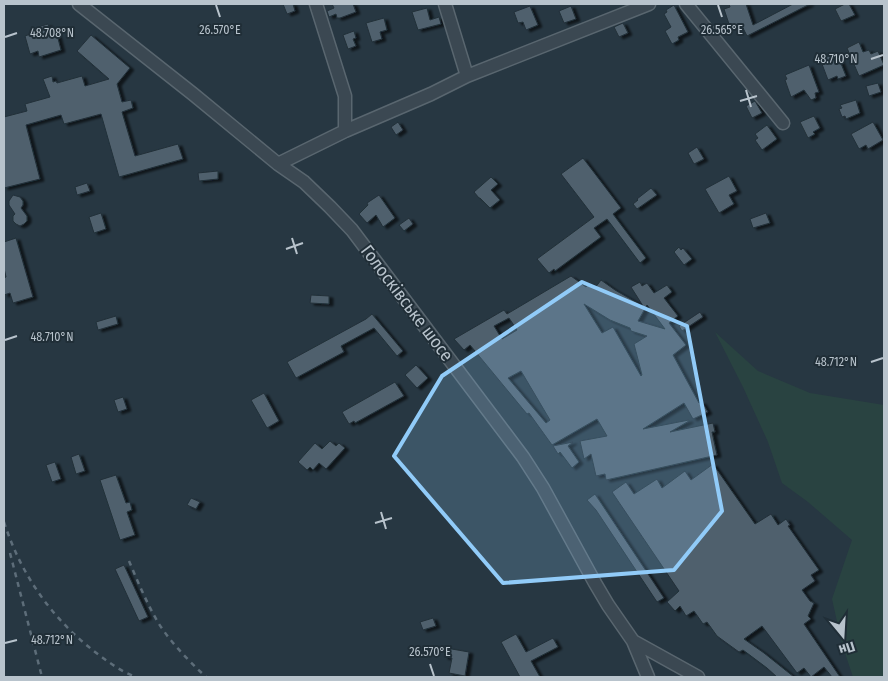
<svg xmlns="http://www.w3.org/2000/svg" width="888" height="681" font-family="'Fira Sans Condensed',sans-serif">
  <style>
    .green { fill: #294341 }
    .building { fill: #50616d; stroke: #223039; fill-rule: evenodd; filter: url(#shadow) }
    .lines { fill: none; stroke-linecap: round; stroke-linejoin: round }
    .minor-casing { stroke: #59666f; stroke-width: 15 }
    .minor { stroke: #3b4852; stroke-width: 12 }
    .rail { stroke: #5d6d79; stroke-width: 2.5; stroke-dasharray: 5 5; stroke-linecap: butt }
    .marked { fill: #91cbf8; fill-opacity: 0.2; stroke: #91cbf8; stroke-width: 4; stroke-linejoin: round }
    .ticks { fill: none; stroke: #b8c3cc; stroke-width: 2 }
    .labels { text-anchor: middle; stroke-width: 4; stroke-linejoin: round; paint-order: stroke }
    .street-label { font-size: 18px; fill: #b8c3cc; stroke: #202e37 }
    .ticks-label { font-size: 12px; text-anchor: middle; fill: #b8c3cc; stroke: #202e37; stroke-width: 4; stroke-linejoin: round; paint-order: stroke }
  </style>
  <defs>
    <filter id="shadow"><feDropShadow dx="4" dy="2" stdDeviation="1" flood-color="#0009"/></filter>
  </defs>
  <rect width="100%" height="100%" fill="#273742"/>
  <path class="green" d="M715,332l43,39 52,22 74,12v272h-31l-11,-33 -10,-45 20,-59 -44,-38 -26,-19 -14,-41 -25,-55z"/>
  <path class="building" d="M283,4h10l2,7 -8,3z
    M332,4h21l3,8 -16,6h-3l-1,-4 -7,3 -2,-6 7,-3z
    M729,4h17l7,21 40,-21h17l-63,32 -6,-12 -11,3 -6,-18 6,-2z
    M845,4h4l6,11 -14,6 -6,-12z
    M674,5l14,27 -10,5 1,3 -7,4 -7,-13 6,-4 -7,-13 3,-2 -1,-2z
    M530,6l8,19 -12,5 -3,-8 -5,1 -4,-11z
    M571,6l5,13 -12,4 -5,-12z
    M427,8l3,12 9,-3 2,7 -23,6 -6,-18z
    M384,18l3,12 -7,2 2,7 -10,3 -6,-19z
    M623,23l5,10 -9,4 -5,-10z
    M48,24l1,4 6,-1 6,23 -22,7 -1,-6 -8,3 -5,-18 14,-5 -1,-4z
    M354,31l2,7 -3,1 3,7 -8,3 -5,-14z
    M91,35l39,33 -13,16 5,18 9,-2 2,8 -11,4 13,44 43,-12 5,15 -64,18 -18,-63 -37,10 -3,-9 -35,10 14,54 -36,9v-71l23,-6 -2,-7 25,-7 -7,-18 9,-3 1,6 3,-1 1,2 25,-7 3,10 24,-7 -32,-28z
    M859,42l4,10 6,-2 2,4 7,-3 6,14 -25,11 -12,-28z
    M833,54l1,4 4,-2 8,20 -8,3 -1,-3 -9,4 -6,-16 3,-1 -2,-5z
    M809,65l10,27 -4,1 1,5 -5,2 -7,-10 -13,7 -6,-17 2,-1 -2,-4z
    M878,83l3,9 -12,4 -3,-10z
    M856,100l4,13 -14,6 -1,-3 -3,1 -3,-8 3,-1 -2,-3z
    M755,101l7,12 -10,5 -6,-12z
    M814,116l6,12 -7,4 2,2 -7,4 -8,-16z
    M398,122l5,8 -7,5 -5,-8z
    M873,122l10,18 -15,9 -2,-4 -7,4 -8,-15z
    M767,125l10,14 -15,11 -7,-10 3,-2 -3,-4z
    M697,147l7,12 -10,5 -6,-11z
    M583,158l38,50 -8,6 33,44 -6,5 -33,-44 -13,9 7,9 -46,34 -1,-2 -5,4 -12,-14 57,-42 -33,-43z
    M218,171v8l-19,2 -1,-8z
    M729,176l8,15 -8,4 5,9 -15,9 -14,-24z
    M491,177l7,7 -7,6 9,10 -10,8 -10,-10h-1l-5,-6z
    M87,183l3,8 -13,4 -2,-8z
    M651,188l6,7 -20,14 -4,-5 5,-4 -1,-1z
    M13,195l7,2 3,4v4l-2,3 6,8v5l-3,3 -4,2 -4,-2 -3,-3v-5l2,-2 -6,-9v-4z
    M379,195l16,23 -12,9 -7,-12 -9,8 -8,-9 9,-9 -1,-2z
    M101,213l5,16 -12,4 -5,-16z
    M766,213l4,10 -17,5 -3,-9z
    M409,218l4,6 -9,7 -5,-6z
    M16,238l17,59 -20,6 -3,-10 -6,2v-17l2,-1 -2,-9v-26z
    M679,247l2,3 2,-2 9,11 -8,6 -10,-13z
    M571,276l15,11 3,-4 6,5 6,-8 14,10 28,16 -12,-19 9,-5 2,4 5,-3 7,10 13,-8 5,7 -8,6 14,18 -9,7 17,22 -13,10 26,48 3,-1 6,10 -15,7 -9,-16 -41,26 46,-9v1l-19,11 43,-9 2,9h-3l5,23 -111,25 -1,-6 -9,2 -5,-22 -7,5 -4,-18 27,-5 -10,-17 -45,26 -23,-32 -2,1 -57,-69 -6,5 -10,-11 50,-29 3,4zM584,304l26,16 20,8 1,3 16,5 -13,8 8,31 -1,1 -28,-49 -11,6zM647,305l18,24 -27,-8zM509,318l8,12 -15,9 -8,-13zM521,371l29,49 -4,3 -38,-45z
    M311,295l18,1v8l-19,-1z
    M700,312l3,5 -21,14 -3,-5z
    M372,314l31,37 -6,5 -23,-28 -33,18 3,6 -48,26 -9,-16 79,-43z
    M116,316l2,8 -20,6 -2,-8z
    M416,365l12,13 -11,10 -12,-13z
    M395,382l9,14 -49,27 -1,-2 -5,3 -7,-12z
    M264,393l15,28 -12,7 -16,-28z
    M123,397l4,12 -9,3 -4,-12z
    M330,441l6,5 3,-3 6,5 -19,21 -7,-6 -6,7 -3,-3 -3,3 -9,-8 17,-19 7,6z
    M573,442l-5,4 11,16 -7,6 -12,-16 -2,2 -5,-8z
    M79,454l6,17 -9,3 -5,-17z
    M55,462l6,17 -9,3 -6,-17z
    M713,464l42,60 16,-10 7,11 8,-6 4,6 -2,1 31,44 -8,5 4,6 -13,9 8,11 4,2 -6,13 3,3 -7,5 36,53h-8l-8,-10 -13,10 -7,-9 -7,5 -35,-47 -18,13 20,14 30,24h-17l-10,-9 -24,-18 -4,2 -22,-16 -10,-14 -4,2 -9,-13 -8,5 -6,-10 -5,5 -8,-9 12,-11 -67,-99 14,-10 8,12 23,-15 5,9 23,-17 6,9z
    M116,475l10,28 4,-1 2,8 -5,2 8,23 -15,5 -20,-60z
    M595,494l69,104 -7,4 -61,-92 -9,-10z
    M191,498l9,4 -4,7 -9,-4z
    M124,565l24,52 -9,4 -24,-52z
    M433,618l3,8 -13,4 -3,-8z
    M516,634l10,18 27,-14 5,9 -27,14 9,16h-20l-19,-35z
    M446,648l23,4 -4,24 -16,-3 3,-15 -8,-1z"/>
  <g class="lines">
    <defs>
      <path id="minor" d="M79,4l114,90 85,70 26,18 26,25 22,23 171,227 20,31 52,95 13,22 25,36 15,36
        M316,4l29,92v35
        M445,4l22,72
        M686,4l97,119
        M278,164l67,-33 86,-37 36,-18 182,-72
        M633,641l65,36"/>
    </defs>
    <use href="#minor" class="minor-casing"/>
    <use href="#minor" class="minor"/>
    <path class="rail" d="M4,522c18,56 51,101 99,136 10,7 21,15 33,19
      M10,553l32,124
      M129,561c9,21 18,43 30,63 13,20 30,37 47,53"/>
  </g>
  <path class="marked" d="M582,282l105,44 35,185 -48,59 -171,13 -109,-127 48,-80z"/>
  <path class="ticks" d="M216,5l4,12M718,5l4,12M5,37l12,-4M871,59l12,-4M746,90l5,17M740,101l17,-5M292,238l5,16M286,249l17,-6M5,340l12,-4M871,362l12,-4M381,512l5,17M375,523l17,-5M5,643l12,-3M430,664l4,12"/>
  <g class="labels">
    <g class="street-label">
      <text transform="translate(407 303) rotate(53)" y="6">Голосківське шосе</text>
    </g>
  </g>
  <g class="ticks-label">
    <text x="220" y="34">26.570°E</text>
    <text x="722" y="34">26.565°E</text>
    <text x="52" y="37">48.708°N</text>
    <text x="836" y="63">48.710°N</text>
    <text x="52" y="341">48.710°N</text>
    <text x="836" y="366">48.712°N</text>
    <text x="52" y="644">48.712°N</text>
    <text x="430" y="656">26.570°E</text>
  </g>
  <rect width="888" height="681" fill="none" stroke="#b8c3cc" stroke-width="10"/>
  <g transform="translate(843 636) rotate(162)" stroke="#202e37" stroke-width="4" paint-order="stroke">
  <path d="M0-4L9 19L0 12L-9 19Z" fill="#b8c3cc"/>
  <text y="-8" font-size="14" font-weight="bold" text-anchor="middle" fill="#b8c3cc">Пн</text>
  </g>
</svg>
